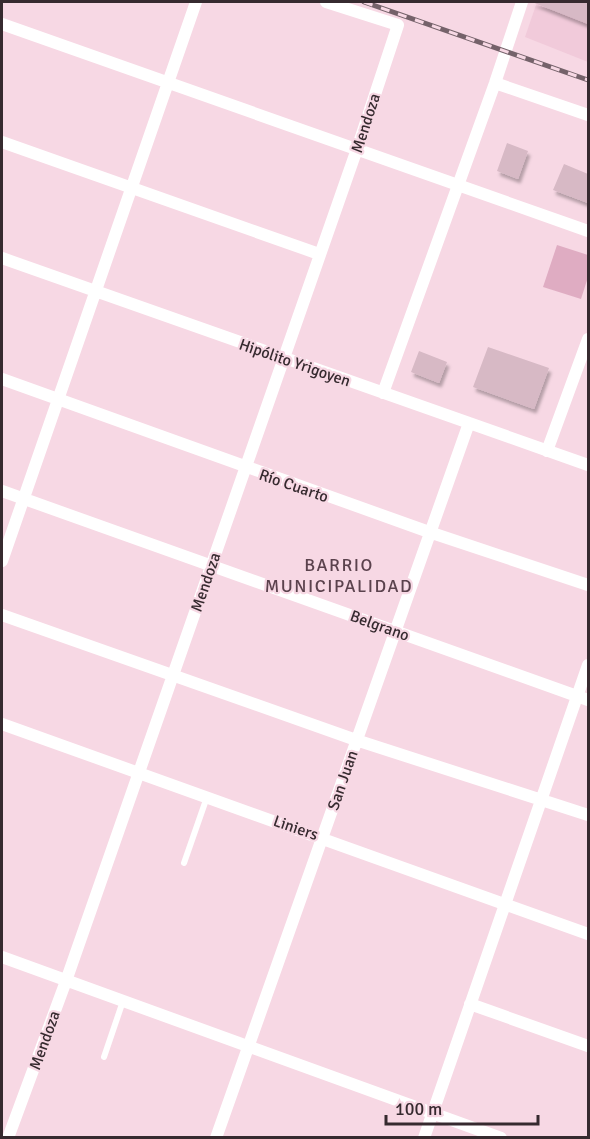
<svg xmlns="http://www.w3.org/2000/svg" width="590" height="1139" font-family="Signika,sans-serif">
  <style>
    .built { fill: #f1cada }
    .green { fill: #dfacc2 }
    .building { fill: #d7b9c5; filter: url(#shadow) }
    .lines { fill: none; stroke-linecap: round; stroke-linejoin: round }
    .lane { stroke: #fff; stroke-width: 6 }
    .street { stroke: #fff; stroke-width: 12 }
    .rail-casing { stroke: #75626a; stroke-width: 5 }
    .rail { stroke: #f7d8e4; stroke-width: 3; stroke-dasharray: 9; stroke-linecap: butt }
    .labels { text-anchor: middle; stroke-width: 4.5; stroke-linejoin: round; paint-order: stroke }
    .street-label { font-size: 16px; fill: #362a2f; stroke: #f7d8e4 }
    .neighbourhood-label { font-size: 18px; letter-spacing: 1.5px; fill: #5b424d; stroke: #f7d8e4 }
  </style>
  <defs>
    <filter id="shadow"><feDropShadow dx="2.5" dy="4.5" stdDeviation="1.5" flood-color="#0004"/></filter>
  </defs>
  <rect width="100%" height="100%" fill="#f7d8e4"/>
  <path class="built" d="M537,2h51v60l-63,-25z"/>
  <path class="green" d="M557,245l31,10v22l-7,22 -38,-12z"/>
  <path class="building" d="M532,2h56v22z
    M507,143l21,8 -10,28 -21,-8z
    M564,164l24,10v29l-35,-13z
    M488,347l61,21 -15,41 -61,-22z
    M419,351l28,11 -8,21 -28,-11z"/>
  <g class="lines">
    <path class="lane" d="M184,863l23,-66
      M104,1057l19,-56"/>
    <path class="street" d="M2,24l586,207
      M495,83l93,32
      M2,142l317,112
      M2,258l586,207
      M2,379l427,153 159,53
      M383,393l112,-310 27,-81
      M547,451l41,-112
      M2,491l586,209
      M2,561l194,-559
      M2,615l354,125 232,75
      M2,724l586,210
      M2,957l499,181
      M470,1004l118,42
      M8,1138l58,-157 291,-832 41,-124 -72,-23
      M216,1138l253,-715
      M424,1138l164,-473"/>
    <defs>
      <path id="rail" d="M364,2l224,78"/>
    </defs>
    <use href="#rail" class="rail-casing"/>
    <use href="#rail" class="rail"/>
  </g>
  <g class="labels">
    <g class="street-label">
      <text transform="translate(365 123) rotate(-72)" y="6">Mendoza</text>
      <text transform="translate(295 362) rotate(19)" y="6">Hipólito Yrigoyen</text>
      <text transform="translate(294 485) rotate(19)" y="6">Río Cuarto</text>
      <text transform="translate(205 582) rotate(-71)" y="6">Mendoza</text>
      <text transform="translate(380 625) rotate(20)" y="6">Belgrano</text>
      <text transform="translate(342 780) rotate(-71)" y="6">San Juan</text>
      <text transform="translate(296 827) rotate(19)" y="6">Liniers</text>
      <text transform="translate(44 1040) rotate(-70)" y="6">Mendoza</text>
    </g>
    <g class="neighbourhood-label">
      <text x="339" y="571">BARRIO<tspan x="339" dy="21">MUNICIPALIDAD</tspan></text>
    </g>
  </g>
  <rect width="590" height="1139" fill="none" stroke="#362a2f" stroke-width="6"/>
  <path d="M386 1115v9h152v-9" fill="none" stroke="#362a2f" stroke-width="3"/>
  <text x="395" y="1115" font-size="18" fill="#362a2f" stroke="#f7d8e4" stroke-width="4.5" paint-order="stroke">100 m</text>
</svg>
